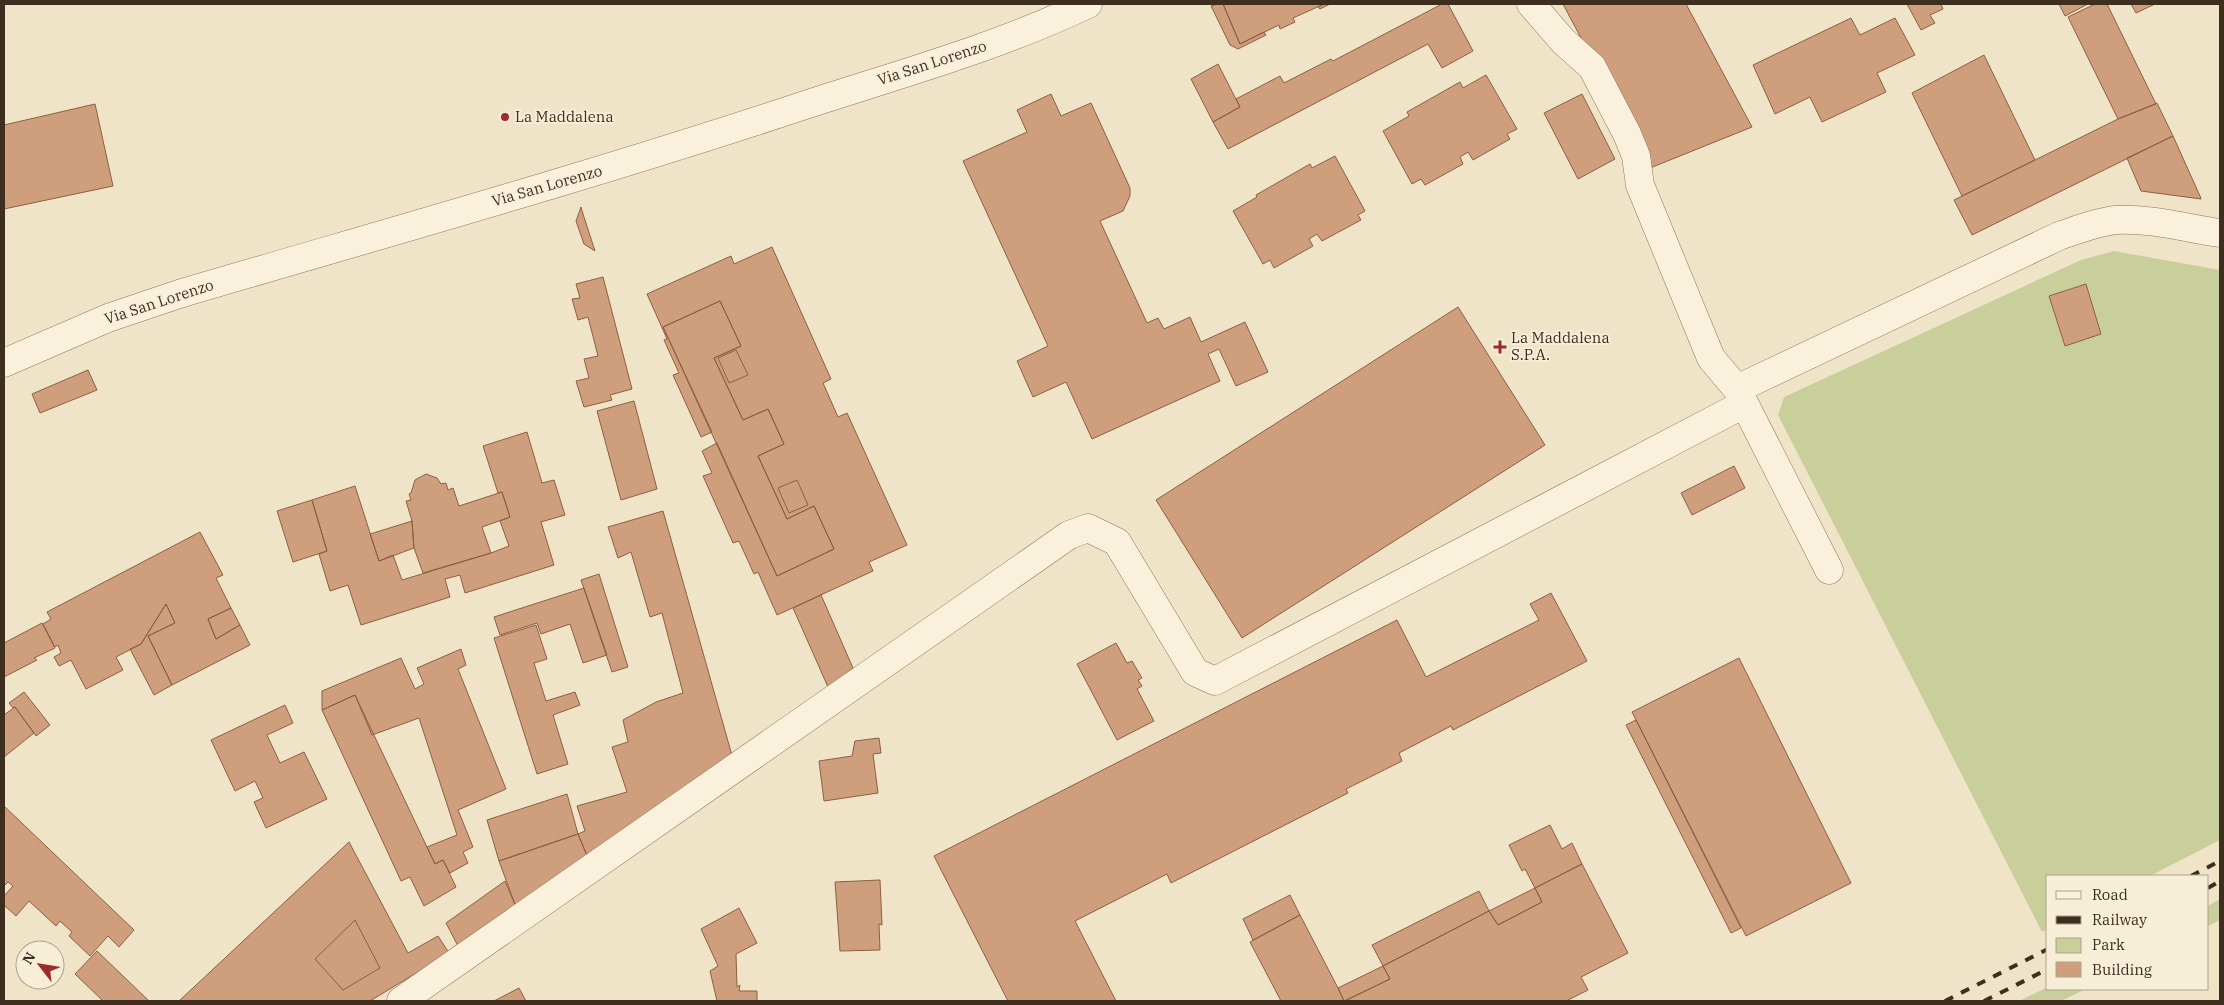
<svg xmlns="http://www.w3.org/2000/svg" width="2224" height="1005" font-family="'IBM Plex Serif',serif">
  <style>
    .green { fill: #c9cf9b }
    .building { fill: #cf9f7d; stroke: #8d5f41 }
    .lines { fill: none; stroke-linecap: round; stroke-linejoin: round }
    .minor-casing { stroke: #8d765c; stroke-width: 29 }
    .tertiary-casing { stroke: #8d765c; stroke-width: 29 }
    .minor { stroke: #faf1dc; stroke-width: 28 }
    .tertiary { stroke: #faf1dc; stroke-width: 28 }
    .rail { stroke: #3d2e20; stroke-width: 4; stroke-dasharray: 9 9; stroke-linecap: butt }
    .poi-dot { fill: #9e2a2b; stroke: #f7eed8; stroke-width: 2 }
    .labels { text-anchor: middle; stroke-width: 4; stroke-linejoin: round; paint-order: stroke }
    .street-label { font-size: 15px; fill: #3d2e20; stroke: #f7eed8 }
    .poi-label { font-size: 15px; fill: #3d2e20; stroke: #f7eed8; text-anchor: start }
  </style>
  <rect width="100%" height="100%" fill="#f0e4c8"/>
  <path class="green" d="M2114,251l106,19v570l-70,36h-102v53l-6,3 -264,-517 6,-18 297,-137z
    M2220,899v21l-12,6v-20z
    M2048,987v2h38l-25,12h-42z"/>
  <path class="building" d="M1217,4h6l17,40 24,-12 2,3 -28,14 -8,-4 -19,-39z
    M1223,4h101l-31,14 2,4 -15,7 -1,-4 -39,19z
    M1324,4h6l-10,5 -2,-2z
    M1442,4h6l25,47 -31,17 -14,-24 -200,105 -15,-27 27,-15 -4,-8 44,-23 4,7 47,-24 2,2z
    M1563,4h123l66,123 -102,41z
    M1907,4h34l2,5 -13,6 5,8 -14,7z
    M2059,4h29l-23,12z
    M2095,4h12l49,100 -38,15 -50,-102z
    M2131,4h24l-19,9z
    M1851,18l9,17 35,-17 20,37 -38,18 9,19 -64,30 -12,-25 -35,17 -22,-49z
    M1984,55l51,105 -73,36 -50,-103z
    M1218,64l22,43 -27,15 -22,-43z
    M1486,75l31,54 -10,5 3,5 -37,21 -5,-8 -8,5 3,7 -38,21 -4,-6 -9,5 -29,-53 26,-15 -2,-4 53,-30 3,6z
    M1051,94l10,22 30,-13 39,85v8l-7,15 -23,10 47,102 11,-5 6,11 26,-12 11,25 44,-20 23,50 -32,14 -17,-37 -11,5 12,27 -128,58 -26,-57 -33,15 -16,-36 31,-15 -85,-185 64,-29 -10,-22z
    M1582,94l33,65 -37,20 -34,-66z
    M2157,103l16,33 -201,99 -18,-35 164,-81z
    M95,104l18,82 -109,23v-84z
    M2173,136l27,60 1,3 -60,-8 -14,-33z
    M1335,156l30,55 -7,4 3,5 -39,21 -5,-7 -8,5 4,7 -39,22 -4,-8 -7,4 -30,-53 24,-14 -1,-2 54,-31 2,4z
    M581,207l2,7 12,37 -11,-7 -8,-23z
    M772,247l59,132 -8,4 15,34 9,-4 60,132 -38,17 4,9 -96,44 -19,-43 -4,2 -15,-33 -6,2 -30,-67 9,-3 -10,-22 15,-8 60,133 57,-27 -20,-43 -27,13 -29,-63 26,-12 -16,-35 -25,11 -29,-62 27,-12 -21,-45 -57,26 49,105 -11,5 -28,-62 6,-2 -15,-33 3,-1 -20,-45 84,-38 3,8z
    M603,277l29,112 -22,6 2,5 -28,7 -8,-26 13,-3 -5,-19 14,-3 -10,-39 -10,3 -6,-21 8,-1 -4,-14z
    M2086,284l15,50 -36,12 -16,-50z
    M720,301l21,45 -27,12 29,62 25,-11 16,35 -26,12 29,63 27,-13 20,43 -57,27 -114,-249z
    M1458,307l87,138 -303,193 -86,-138z
    M736,350l12,25 -19,8 -11,-25z
    M88,370l9,20 -57,23 -8,-19z
    M634,401l23,88 -36,11 -24,-89z
    M527,432l15,51 12,-3 11,35 -24,7 13,43 -89,28 -5,-18 -15,4 5,18 -89,28 -13,-40 -18,6 -11,-37 8,-3 -15,-51 43,-14 24,75 14,-6 9,25 89,-27 18,-7 -9,-25 10,-4 -8,-25 -4,1 -15,-47z
    M1734,466l11,22 -53,27 -11,-22z
    M426,474l11,4 4,6 5,-1 2,7 5,-2 6,18 43,-14 8,25 -28,10 9,26 -68,20 -9,-25 -2,-27 -6,-20 5,-1 -2,-6 2,-1 4,-13z
    M797,480l11,25 -19,8 -11,-25z
    M312,500l15,51 -34,11 -16,-51z
    M663,511l70,248 -145,99 -10,-24 7,-3 -8,-25 50,-14 -15,-45 16,-5 -5,-22 33,-18 27,-9 -21,-80 -12,4 -19,-65 -13,6 -10,-31z
    M412,521l2,27 -35,13 -9,-27z
    M200,532l23,43 -7,3 15,30 -23,11 8,20 24,-14 10,20 -78,40 -24,-49 27,-13 -9,-19 -25,40 -25,13 7,13 -37,19 -15,-29 -12,6 -5,-9 7,-4 -3,-8 -3,2 -12,-23 8,-5 -4,-7z
    M599,574l29,93 -16,5 -31,-92z
    M584,588l23,67 -24,8 -13,-39 -29,10 -4,-11 -37,12 -6,-18z
    M1551,593l36,68 -134,69 -2,-4 -52,27 3,8 -56,28 2,4 -177,90 -4,-9 -92,47 41,80h-108l-74,-145 463,-236 29,57 113,-57 -9,-16z
    M821,595l32,73 -25,19 -35,-79z
    M166,604l9,19 -27,13 24,49 -18,10 -24,-46 11,-5z
    M231,608l9,17 -24,14 -8,-20z
    M42,623l13,25 -21,10 3,2 -33,17v-34z
    M536,625l11,34 -13,4 12,38 29,-9 5,13 -27,10 15,49 -31,10 -43,-136z
    M1116,643l11,20 5,-2 10,17 -4,2 4,6 -5,3 17,32 -37,19 -40,-76z
    M461,649l5,16 -8,4 48,120 -48,21 15,37 -10,5 5,11 -18,10 -7,-13 -8,4 -8,-17 30,-12 -38,-117 -47,17 -17,-40 -33,15v-19l79,-33 14,31 9,-5 -7,-16z
    M1739,658l112,225 -105,53 -114,-224z
    M24,692l26,33 -14,11 -21,-29 -2,1 -4,-5z
    M355,695l80,169 8,-4 13,27 -32,19 -14,-29 -9,4 -79,-171z
    M285,705l8,18 -26,12 13,28 24,-11 23,47 -61,29 -12,-26 9,-4 -8,-17 -20,10 -24,-51z
    M15,707l19,26 -30,24v-42z
    M1636,720l105,208 -10,5 -105,-208z
    M879,738l2,15 -8,1 5,39 -54,8 -5,-40 33,-5 3,-15z
    M567,794l11,40 -79,27 -12,-41z
    M4,806l130,124 -15,17 -11,-11 -18,20 -21,-20 3,-4 -12,-11 -4,5 -27,-25 -13,15 -12,-11v-9l9,-10 -5,-4 -4,4z
    M1550,825l12,24 10,-6 10,21 -47,24 -10,-19 -3,2 -13,-26z
    M578,834l10,24 -72,49 -17,-46z
    M349,842l59,111 30,-17 11,17 -79,48h-191z
    M1582,864l46,89 -47,24 7,13 -22,11h-221l45,-22 -7,-13 106,-55 9,14 44,-23 -7,-14z
    M880,880l2,45 -3,-1 1,26 -40,1 -5,-69z
    M505,881l11,26 -58,39 -12,-23z
    M1535,888l7,14 -44,23 -9,-14z
    M1479,891l10,20 -106,55 -11,-21z
    M1290,895l10,20 -47,25 -10,-21z
    M739,908l18,35 -21,11 1,33 3,-2 -1,6h18v10h-40l-7,-30 8,-5 -17,-37z
    M1300,915l38,73 6,13h-63l-31,-59z
    M355,920l25,48 -37,22 -28,-31z
    M97,951l52,50h-46l-28,-27z
    M1383,966l7,13 -46,22 -6,-13z
    M519,988l7,13h-32z"/>
  <g class="lines">
    <defs>
      <path id="minor" d="M1531,4l32,37 29,26 35,67 9,22 4,29 71,173 26,31
        M1829,570l-92,-181 322,-153c18,-6 37,-14 57,-16 34,-2 70,8 104,13
        M401,1001l668,-466 19,-7 29,14 78,130 20,9 529,-277"/>
      <path id="tertiary" d="M4,363l104,-45 71,-24c207,-61 415,-119 620,-187 97,-32 197,-59 289,-103"/>
    </defs>
    <use href="#minor" class="minor-casing"/>
    <use href="#tertiary" class="tertiary-casing"/>
    <use href="#minor" class="minor"/>
    <use href="#tertiary" class="tertiary"/>
    <path class="rail" d="M2191,876l29,-15
      M2208,888l12,-7
      M1945,1001l103,-52
      M1984,1001l64,-32"/>
  </g>
  <g class="poi-dot">
    <circle cx="505" cy="117" r="5"/>
    <path d="M1497.5 339.5h5v5h5v5h-5v5h-5v-5h-5v-5h5z"/>
  </g>
  <g class="labels">
    <g class="street-label">
      <text transform="translate(932 63) rotate(-18)" y="5">Via San Lorenzo</text>
      <text transform="translate(547 186) rotate(-16)" y="5">Via San Lorenzo</text>
      <text transform="translate(159 302) rotate(-18)" y="5">Via San Lorenzo</text>
    </g>
    <g class="poi-label">
      <text x="515" y="122">La Maddalena</text>
      <text x="1511" y="343">La Maddalena<tspan x="1511" dy="17">S.P.A.</tspan></text>
    </g>
  </g>
  <rect width="2224" height="1005" fill="none" stroke="#3d2e20" stroke-width="10"/>
  <rect x="2046" y="875" width="162" height="115" fill="#f7eed8" stroke="#ada18e"/>
  <rect x="2056" y="891" width="25" height="8" fill="#faf1dc" stroke="#ada18e"/>
  <text x="2092" y="900" font-size="15" fill="#3d2e20">Road</text>
  <rect x="2056" y="916" width="25" height="8" fill="#3d2e20" stroke="#ada18e"/>
  <text x="2092" y="925" font-size="15" fill="#3d2e20">Railway</text>
  <rect x="2056" y="938" width="25" height="15" fill="#c9cf9b" stroke="#ada18e"/>
  <text x="2092" y="950" font-size="15" fill="#3d2e20">Park</text>
  <rect x="2056" y="962" width="25" height="15" fill="#cf9f7d" stroke="#ada18e"/>
  <text x="2092" y="975" font-size="15" fill="#3d2e20">Building</text>
  <g transform="translate(40 965) rotate(301)"><circle r="24" fill="#f7eed8" stroke="#ada18e"/>
  <path d="M0-4L9 19L0 12L-9 19Z" fill="#9e2a2b"/>
  <text y="-8" font-size="14" font-weight="bold" text-anchor="middle" fill="#3d2e20">N</text>
  </g>
</svg>
